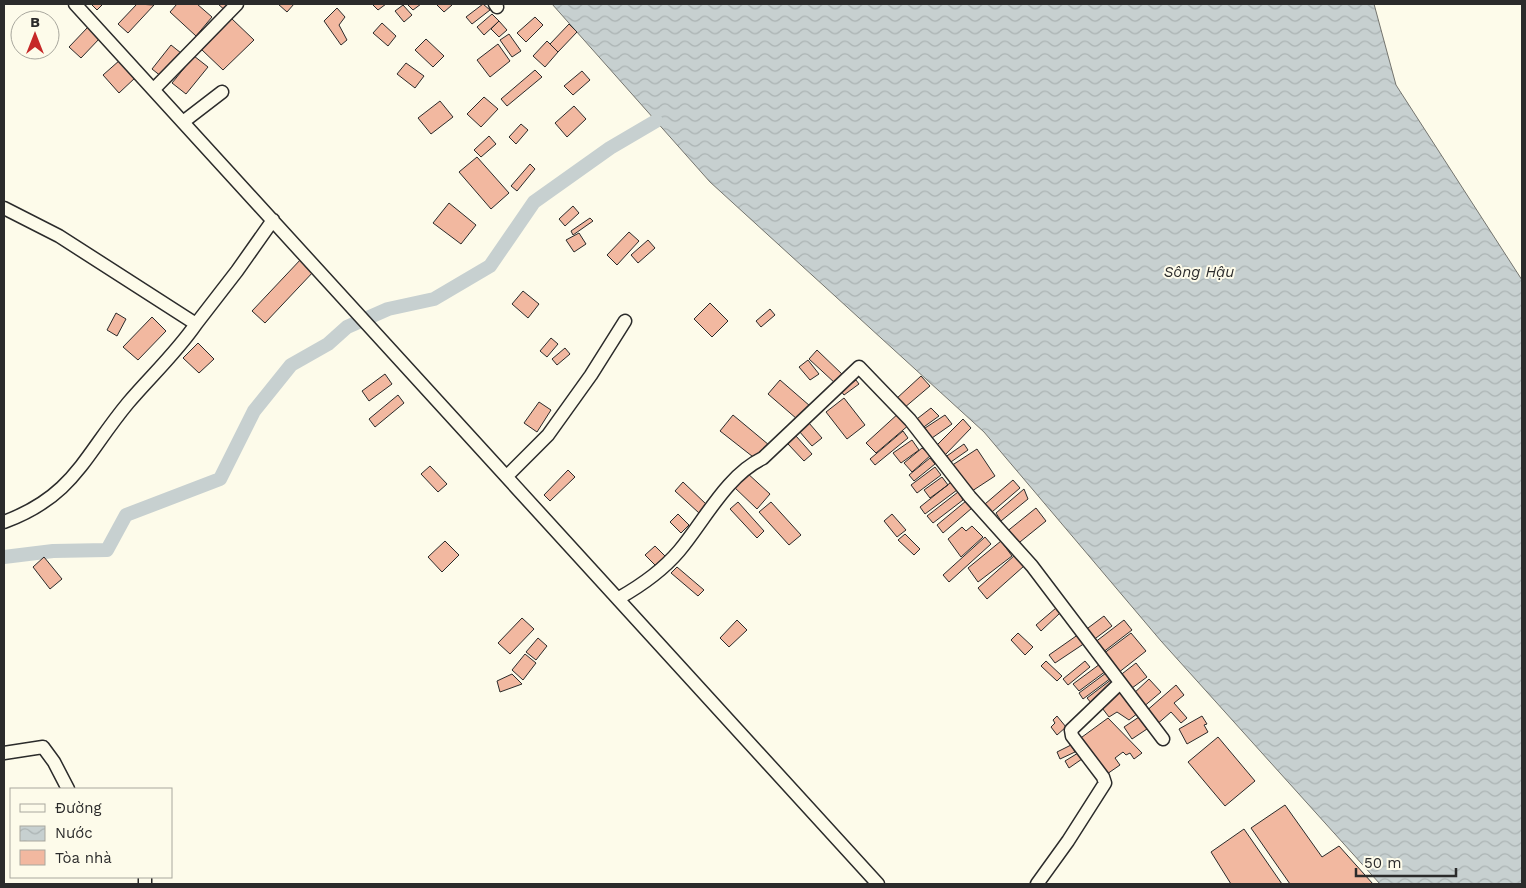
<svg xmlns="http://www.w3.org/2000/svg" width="1526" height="888" font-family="'Work Sans',sans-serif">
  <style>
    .water { fill: url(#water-waves); stroke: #74746e }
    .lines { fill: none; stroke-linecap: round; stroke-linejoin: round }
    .canal { stroke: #c7d0d0; stroke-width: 14 }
    .building { fill: #f2b8a0; stroke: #2b2b2b }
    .street-casing { stroke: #2b2b2b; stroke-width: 15 }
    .street { stroke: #fdfbea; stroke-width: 12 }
    .labels { text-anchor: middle; stroke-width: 4; stroke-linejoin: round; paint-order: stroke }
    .water-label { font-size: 15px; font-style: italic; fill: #2b2b2b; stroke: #fdfbea }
  </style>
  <defs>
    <pattern id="water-waves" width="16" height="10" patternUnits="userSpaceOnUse" patternTransform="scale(1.25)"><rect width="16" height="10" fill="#c7d0d0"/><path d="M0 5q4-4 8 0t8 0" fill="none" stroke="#abb3b3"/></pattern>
  </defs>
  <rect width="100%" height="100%" fill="#fdfbea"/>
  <path class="water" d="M552,4h822l22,81 126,195v604h-142l-219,-243 -177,-209 -274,-250z"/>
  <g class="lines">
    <path class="canal" d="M4,557l49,-6 54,-1 19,-35 94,-36 34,-68 37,-46 37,-21 19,-17 41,-18 46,-10 56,-33 44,-64 76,-54 46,-27"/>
  </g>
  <path class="building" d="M91,4h12l-6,6z
    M137,4l17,1 -26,28 -10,-9z
    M177,4h20l15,13 -16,19 -26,-24z
    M218,4h16l-7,8z
    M278,4h16l-7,8z
    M372,4h14l-8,6z
    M407,4h14l-8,6z
    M436,4h15l1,1 -8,7z
    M483,4l7,6 -18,14 -6,-7z
    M403,5l9,10 -8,7 -9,-11z
    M337,8l8,9 -6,8 8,15 -6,5 -17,-24z
    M492,14l7,7 -15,14 -7,-8z
    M535,17l8,8 -17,17 -9,-9z
    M231,18l23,22 -31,30 -22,-21z
    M499,21l8,9 -8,7 -8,-8z
    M382,23l14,13 -8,10 -15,-13z
    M569,24l8,8 -19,20 -8,-8z
    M88,27l12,11 -19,20 -12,-11z
    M509,34l12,17 -9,6 -12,-17z
    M426,39l18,17 -11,11 -18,-17z
    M547,41l11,11 -13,15 -12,-11z
    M498,44l12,17 -20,16 -13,-17z
    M171,45l10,8 -19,24 -10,-8z
    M194,56l14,11 -22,27 -14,-11z
    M120,60l16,17 -17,16 -16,-18z
    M406,63l18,13 -9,12 -18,-14z
    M535,70l7,7 -35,29 -6,-7z
    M582,71l8,9 -17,15 -9,-9z
    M484,97l14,12 -17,18 -14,-13z
    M440,101l13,16 -22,17 -13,-16z
    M574,106l12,13 -19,18 -12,-14z
    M521,124l7,6 -12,14 -7,-7z
    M489,136l7,8 -15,13 -7,-7z
    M477,157l32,36 -18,16 -32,-37z
    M530,164l5,5 -18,22 -6,-5z
    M449,203l27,22 -15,19 -28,-21z
    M573,206l6,7 -14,13 -6,-7z
    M590,218l3,3 -20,14 -2,-4z
    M629,232l10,9 -22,24 -10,-10z
    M579,233l7,11 -12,8 -8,-12z
    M648,240l7,8 -17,15 -7,-8z
    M302,258l13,12 -50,53 -13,-12z
    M523,291l16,13 -11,14 -16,-14z
    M710,303l18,18 -16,16 -18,-18z
    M770,309l5,6 -14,12 -5,-6z
    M116,313l10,6 -9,17 -10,-6z
    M152,317l14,14 -28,29 -15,-13z
    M551,338l7,6 -11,13 -7,-6z
    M198,343l16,16 -15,14 -16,-15z
    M565,348l5,6 -13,11 -5,-6z
    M817,350l27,26 -8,8 -27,-25z
    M808,360l11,14 -9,6 -11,-13z
    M385,374l7,10 -23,17 -7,-10z
    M921,376l9,10 -26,22 -8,-9z
    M780,380l30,26 -13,13 -29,-25z
    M856,380l3,4 -15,11 -3,-4z
    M398,395l6,8 -29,24 -6,-8z
    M844,398l21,27 -18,14 -21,-27z
    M539,402l12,8 -14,22 -13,-9z
    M931,408l8,8 -18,13 -8,-7z
    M900,412l10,12 -34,29 -10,-10z
    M733,415l36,30 -12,15 -37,-29z
    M945,415l7,9 -20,14 -7,-10z
    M963,419l8,9 -26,27 -9,-9z
    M809,423l13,15 -10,8 -13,-15z
    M903,431l5,7 -33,27 -5,-6z
    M796,436l16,18 -8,7 -16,-17z
    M912,440l7,10 -18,13 -8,-10z
    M964,444l4,6 -20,14 -4,-6z
    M922,448l9,7 -19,17 -8,-9z
    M977,449l18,27 -26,17 -18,-27z
    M930,458l5,6 -21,17 -5,-6z
    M430,466l17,18 -9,8 -17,-18z
    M935,467l6,8 -24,18 -6,-8z
    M568,470l7,7 -25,24 -6,-6z
    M746,472l24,22 -13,15 -24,-23z
    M942,477l6,8 -18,13 -6,-8z
    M955,479l6,8 -36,27 -5,-7z
    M1013,480l7,8 -28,24 -7,-8z
    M683,482l24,23 -8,8 -24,-22z
    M1024,489l4,10 -27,22 -5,-8z
    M958,492l5,8 -30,23 -6,-7z
    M966,501l6,7 -29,25 -6,-8z
    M738,502l26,29 -7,7 -27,-29z
    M771,502l30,33 -12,10 -30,-33z
    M1036,508l10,13 -31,25 -10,-13z
    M678,514l11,11 -8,8 -11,-11z
    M892,514l14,16 -9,7 -13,-16z
    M972,526l11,11 -22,20 -13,-18 14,-12 4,4z
    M905,534l15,15 -6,6 -16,-15z
    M985,537l6,7 -42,38 -6,-7z
    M445,541l14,14 -17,17 -14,-15z
    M1001,541l11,15 -34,26 -10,-14z
    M655,546l13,13 -10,9 -13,-13z
    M1015,555l9,11 -37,33 -9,-11z
    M44,557l18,22 -12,10 -17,-22z
    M677,567l27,23 -6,6 -27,-23z
    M1056,608l4,5 -19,18 -5,-6z
    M1104,616l8,10 -20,15 -8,-10z
    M522,618l12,11 -24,25 -12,-11z
    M737,620l10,10 -18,17 -9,-9z
    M1124,620l8,10 -30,23 -8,-10z
    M1018,633l15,14 -8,8 -14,-15z
    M1131,633l15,18 -28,22 -15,-19z
    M1079,634l6,9 -30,20 -6,-8z
    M538,638l9,8 -11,14 -10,-8z
    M525,654l11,9 -13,17 -11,-10z
    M1046,661l16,15 -5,5 -16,-15z
    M1085,661l5,6 -22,18 -5,-6z
    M1136,663l11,14 -19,14 -10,-14z
    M1100,664l6,7 -27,20 -6,-7z
    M1106,673l5,5 -28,21 -4,-6z
    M512,674l10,10 -22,8 -3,-11z
    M1112,679l4,5 -24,20 -5,-6z
    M1149,679l12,13 -19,16 -11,-12z
    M1176,685l8,10 -10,8 13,15 -6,5 -10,-11 -16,14 -11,-13z
    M1120,688l18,25 -9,7 -12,-8 -8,5 -10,-13z
    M1142,715l8,12 -18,12 -8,-12z
    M1057,716l9,11 -9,8 -6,-8 4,-4 -2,-3z
    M1202,716l5,8 -3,1 4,7 -21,12 -8,-15z
    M1108,718l34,35 -8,6 -4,-6 -4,2 -3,-3 -8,6 5,7 -13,9 -29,-34z
    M1218,737l37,44 -30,25 -37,-44z
    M1071,745l4,7 -15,7 -3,-7z
    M1078,753l4,6 -13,9 -4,-7z
    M1285,805l37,52 17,-11 34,38h-83l-39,-56z
    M1244,829l38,55h-51l-20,-32z"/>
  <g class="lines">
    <defs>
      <path id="street" d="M75,4l803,880
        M495,4l2,3
        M154,89l83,-85
        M183,122l39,-30
        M4,208l55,28 137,88c-20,29 -45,52 -68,79 -44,53 -54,93 -124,119
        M196,324l41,-53 36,-51
        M507,476l41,-41 43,-60 34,-54
        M619,598c23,-13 43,-27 60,-47 26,-31 47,-75 84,-93l96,-91 51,53 60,77 62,69 131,173
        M4,753l39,-6 11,15 14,27
        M145,877v7
        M1037,884l31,-43 37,-58 -2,-6 -31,-41 -1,-6 49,-47"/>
    </defs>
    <use href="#street" class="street-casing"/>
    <use href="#street" class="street"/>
  </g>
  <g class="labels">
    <g class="water-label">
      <text x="1199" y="277">Sông Hậu</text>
    </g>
  </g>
  <rect width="1526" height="888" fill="none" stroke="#2b2b2b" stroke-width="10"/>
  <rect x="10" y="788" width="162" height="90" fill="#fdfbea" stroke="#a9a89e"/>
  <rect x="20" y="804" width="25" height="8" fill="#fdfbea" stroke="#a9a89e"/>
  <text x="55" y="813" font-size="15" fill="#2b2b2b">Đường</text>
  <rect x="20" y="826" width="25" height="15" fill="url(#water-waves)" stroke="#a9a89e"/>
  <text x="55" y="838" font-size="15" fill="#2b2b2b">Nước</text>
  <rect x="20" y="850" width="25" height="15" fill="#f2b8a0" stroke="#a9a89e"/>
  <text x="55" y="863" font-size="15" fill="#2b2b2b">Tòa nhà</text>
  <g transform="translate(35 35)"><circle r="24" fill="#fdfbea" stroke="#a9a89e"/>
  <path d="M0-4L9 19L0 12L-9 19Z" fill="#c62828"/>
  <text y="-8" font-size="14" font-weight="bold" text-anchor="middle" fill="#2b2b2b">B</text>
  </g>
  <path d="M1356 868v8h100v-8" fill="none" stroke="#2b2b2b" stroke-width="2.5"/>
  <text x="1364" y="868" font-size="15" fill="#2b2b2b" stroke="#fdfbea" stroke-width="4" paint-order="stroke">50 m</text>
</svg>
